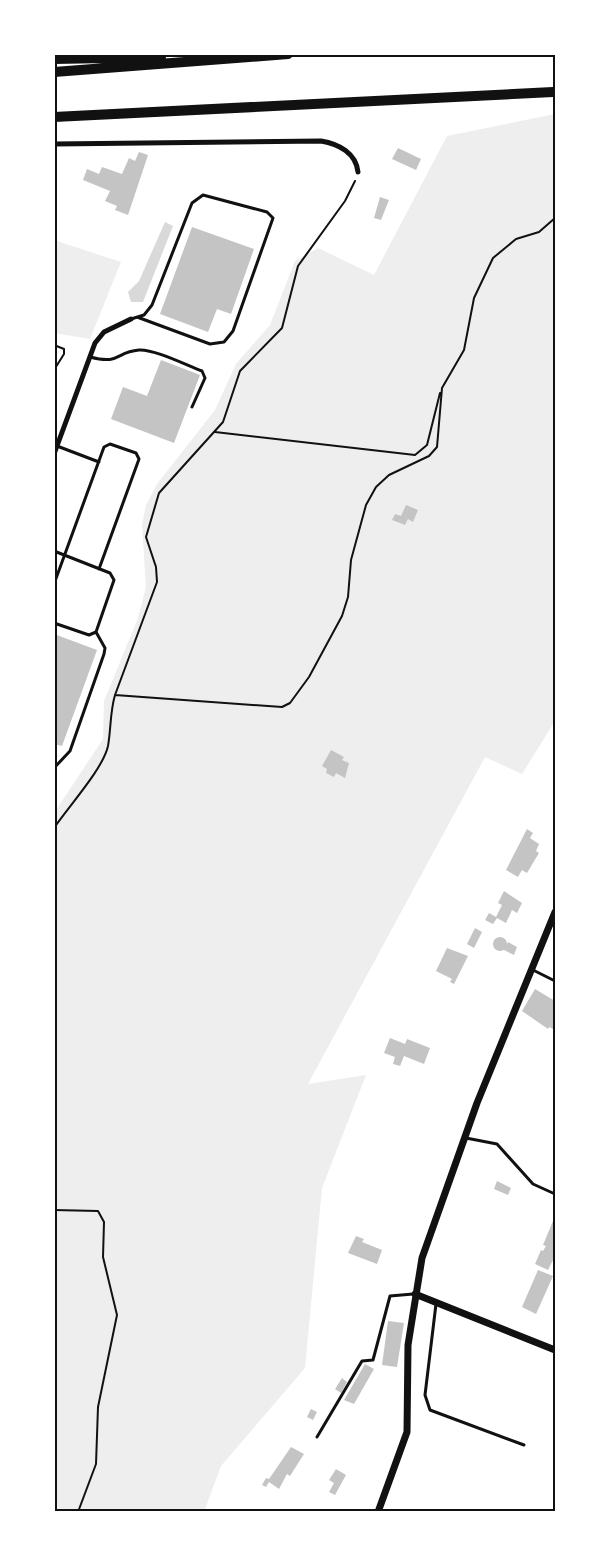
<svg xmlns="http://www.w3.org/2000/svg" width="609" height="1566" font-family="'Golos Text',sans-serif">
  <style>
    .green { fill: #eee }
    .water { fill: #d9d9d9 }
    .building { fill: #c4c4c4 }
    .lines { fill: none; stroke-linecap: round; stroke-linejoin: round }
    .path { stroke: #111; stroke-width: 2 }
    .service { stroke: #111; stroke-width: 3 }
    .minor { stroke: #111; stroke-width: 5 }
    .tertiary { stroke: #111; stroke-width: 7 }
    .motorway { stroke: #111; stroke-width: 10 }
    .neatline { fill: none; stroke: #111; stroke-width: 2 }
  </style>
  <rect width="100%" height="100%" fill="#fff"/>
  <path class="green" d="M555,114v607l-33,53 -37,-17 -177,327 58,-9 -44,113 -17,180 -84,98 -17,46h-150v-699l49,-74 1,-38 34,-83 8,-31 -4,-62 4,-20 11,-21 58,-74 21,-46 34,-39 25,-64 23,-13 56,27 73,-139z
    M54,240l67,22 -31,77 -36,-6z"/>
  <path class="water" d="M165,222l8,4 -30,76h-12l-3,-10 11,-11z"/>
  <path class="building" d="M398,148l23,11 -5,11 -24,-11z
    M139,152l9,3 -20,60 -13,-5 2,-4 -12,-5 5,-10 -27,-11 4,-11 12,5 3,-7 20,7 7,-16 6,3z
    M380,197l9,3 -8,20 -7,-2z
    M192,227l62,22 -23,65 -14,-5 -9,23 -48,-18z
    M161,360l39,15 -26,68 -63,-24 12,-32 24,9z
    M406,505l12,5 -5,12 -5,-3 -3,6 -13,-5 3,-6 6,2z
    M54,634l43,16 -35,96 -8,-2z
    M331,750l13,7 -2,3 7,3 -4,15 -9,-5 -2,4 -8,-4 1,-4 -5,-3z
    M527,829l6,4 -3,5 9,6 -3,7 3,2 -12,20 -5,-3 -4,7 -12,-7z
    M504,891l18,12 -5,10 -5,-3 -6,13 -9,-5 -4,6 -8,-4 4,-7 7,4 6,-12 -4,-2z
    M475,928l7,4 -8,16 -7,-4z
    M493 944a7 7 0 1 1 14 0a7 7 0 1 1-14 0Z
    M508,942l9,5 -3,8 -10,-5z
    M447,948l21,8 -14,28 -4,-2 2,-3 -16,-8z
    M535,989l20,12v29l-6,-3 -1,2 -26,-18z
    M390,1038l15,6 2,-5 23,9 -6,16 -20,-8 -4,10 -7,-2 2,-7 -11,-4z
    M497,1181l14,7 -3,7 -14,-6z
    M553,1221l2,35 -7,14 -13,-6 6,-14 2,1 3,-5 -3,-1z
    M356,1236l8,3 -2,3 20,8 -5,14 -29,-11z
    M538,1270l15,6 -17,38 -14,-7z
    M388,1321l16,2 -7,44 -15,-2z
    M365,1364l9,5 -20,35 -10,-4z
    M342,1378l5,4 -6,11 -6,-4z
    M311,1409l6,3 -4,8 -6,-3z
    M291,1447l13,7 -14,22 -3,-2 -8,15 -10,-7 -3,5 -4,-2 4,-7 3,1z
    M336,1469l10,6 -11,20 -6,-3 5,-9 -5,-3z"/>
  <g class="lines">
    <path class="path" d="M54,345l10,4v5l-10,16
      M442,388l22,-38 10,-52 19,-40 23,-19 23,-7 16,-14
      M215,432l200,23 12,-10 13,-52
      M115,695l167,12 8,-4 19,-26 33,-61 6,-19 3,-37 15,-55 10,-18 13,-12 40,-19 8,-9 5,-59
      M54,828c14,-21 49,-59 54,-82 3,-17 2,-34 7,-51l42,-113 -1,-15 -10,-30 13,-44 64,-71 17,-51 42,-43 16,-62 47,-65 10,-20
      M54,1210l44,1 6,11 -1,35 14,58 -19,92 -2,57 -18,48"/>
    <path class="service" d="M131,319l13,-4 8,-10 40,-102 11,-8 64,17 6,6 -40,113 -9,11 -14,2 -73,-27
      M90,357c31,8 25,-5 49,-7 15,-1 47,15 63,21l3,7 -13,29
      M57,446l42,16
      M54,551l56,22 4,7 -18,52 9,16 -1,6 -34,97 -16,17
      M54,584l50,-137 6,-3 26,9 3,6 -40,110
      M54,623l35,12 7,-3
      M533,970l22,11
      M466,1138l31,6 36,40 22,10
      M436,1304l-11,91 5,15 94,35
      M317,1437l42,-71 3,-5 11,-1 17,-64 23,-2"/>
    <path class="minor" d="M54,144l267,-3c18,3 35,12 37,31
      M54,454l41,-111 9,-11 27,-13"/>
    <path class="tertiary" d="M415,1294l140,56
      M378,1512l29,-80 1,-87 14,-87 55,-155 78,-191"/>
    <path class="motorway" d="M54,59l107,-2
      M54,72l234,-18
      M54,117l499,-25"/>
  </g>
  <rect width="609" height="1566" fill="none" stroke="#ffffff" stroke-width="111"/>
  <rect x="56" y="56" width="498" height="1454" class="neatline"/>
</svg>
